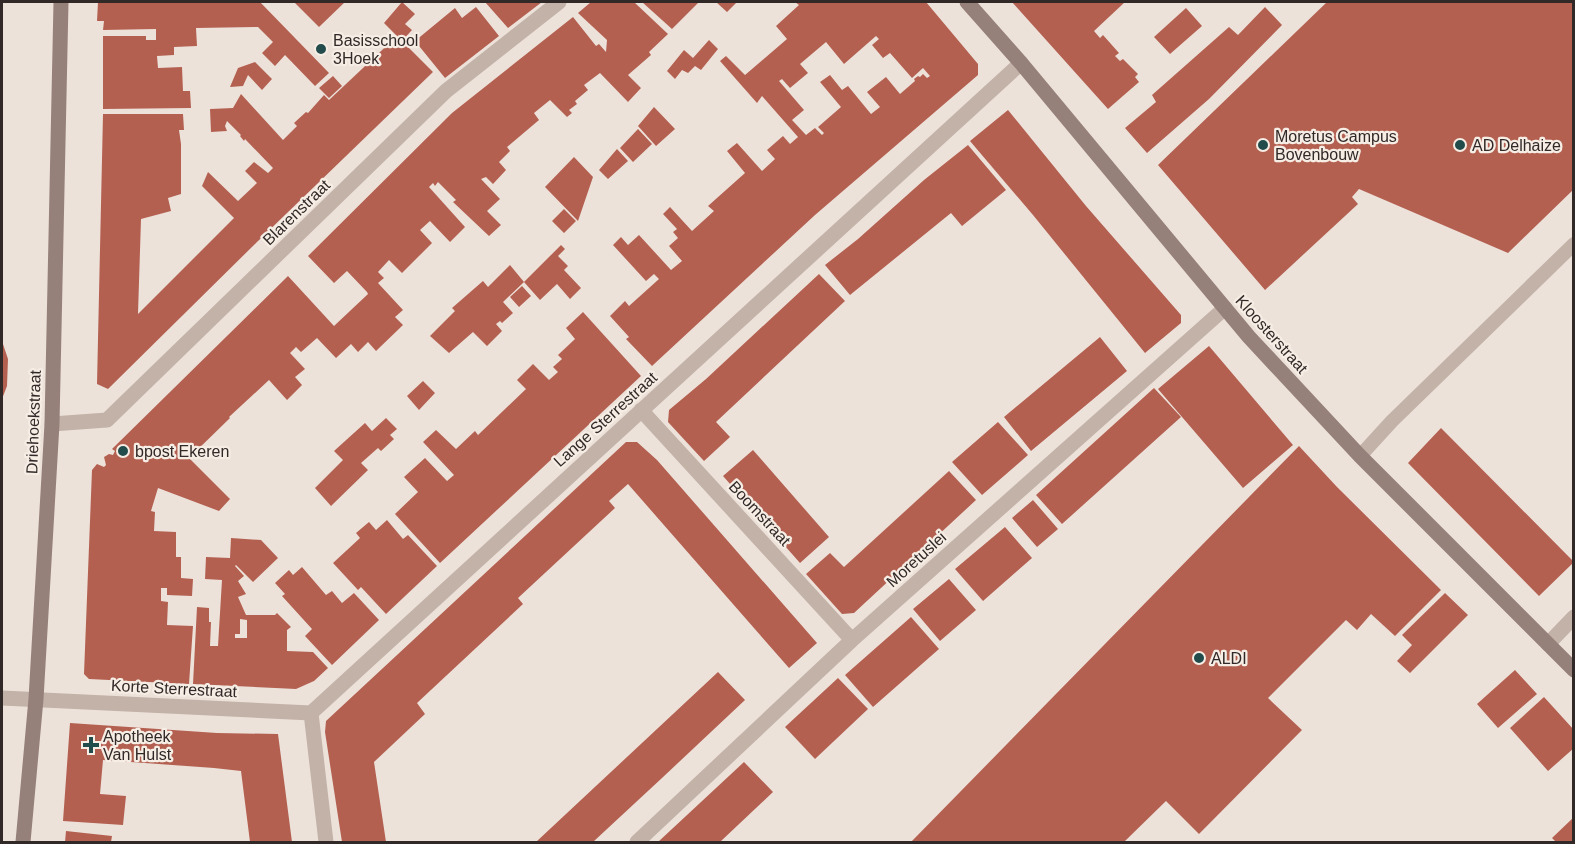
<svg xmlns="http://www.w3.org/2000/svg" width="1575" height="844" font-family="Arial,sans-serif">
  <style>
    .building { fill: #b46051; fill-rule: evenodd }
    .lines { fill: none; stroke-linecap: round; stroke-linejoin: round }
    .lane { stroke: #c3b2a8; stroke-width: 14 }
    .street { stroke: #c3b2a8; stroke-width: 15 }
    .secondary { stroke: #96817a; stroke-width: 15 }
    .poi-dot { fill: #224c4b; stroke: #f6ede5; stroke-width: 2 }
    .labels { text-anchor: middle; stroke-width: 4.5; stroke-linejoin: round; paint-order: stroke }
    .poi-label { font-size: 16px; fill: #312927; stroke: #f6ede5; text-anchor: start }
    .street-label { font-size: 16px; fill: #312927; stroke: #f6ede5 }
  </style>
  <rect width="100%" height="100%" fill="#ede2da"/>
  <path class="building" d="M98,2h162l69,71 -14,13 -30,-31 -10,11 -13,-13 11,-11 -15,-15 -62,1 1,18 -23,1v8l-17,1 1,12 24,-1 1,24h7l1,17 -88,1v-73h43v4h10v-11l-53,1 1,-9h-7z
    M294,2h51l-26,25z
    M402,2l13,12 -10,10 7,6 -10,11 31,31 -176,170 -149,147 -11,-5 6,-270h80l1,16h-5l2,14v50l-13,4 3,13 -30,8 -3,95 96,-96 -32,-32 6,-14 30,29 19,-18 -12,-12 9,-9 14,11 5,-5 -28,-29 -1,2 -4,-5 1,-1 -14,-14 -2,5 2,5 -16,1 -1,-23 23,-1 8,-14 42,46 14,-14 -3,-3 12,-11 2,1 16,-18 5,5 68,-64 -13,-13z
    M485,2h57l-34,26z
    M591,2h43l34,32 -19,18 2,3 -23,20 13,13 -13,14 -28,-29 -16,12 4,5 -13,11 2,3 -8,6 3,3 -5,4 -17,-17 -16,13 5,7 -32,27 3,4 -11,11 7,8 -13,14 -7,-7 -5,2 19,20 -13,12 14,14 -12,11 -36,-34 3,-2 -18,-18 -3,4 -2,-3 -4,4 36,40 -15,15 -20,-21 -10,9 12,13 -30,30 -13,-13 -11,12 6,6 -6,5 25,27 -8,7 8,8 -27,26 -8,-9 -10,10 -7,-8 -15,14 -19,-20 -16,14 -5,-5 -6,6 15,16 -10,8 7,8 -15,15 -18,-20 -40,37 1,1 -41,40 41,41 -11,12 -61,-23 -7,23 4,1 -1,19 22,1v25h5v21l12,1 -1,17 -25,-1v-7h-6v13l7,1 -1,23 26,1 -4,58 -100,-5 -5,-5 8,-204 5,-6 7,3 2,-2 -2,-8 5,-3 4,1 2,-4 -3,-2 176,-173 46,50 34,-32 -1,-2 -20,-21 -13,12 -26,-27 144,-143 121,-96 23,29 3,-2 7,8 1,-12 -29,-27z
    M642,2h57l-27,27z
    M716,2h21l-10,10z
    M795,2h131l52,62v11l-163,140 -163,151 -26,-27 3,-2 -19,-21 15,-15 4,5 30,-27 -5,-5 -8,7 -33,-36 8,-8 7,8 11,-10 32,35 11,-9 -13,-15 9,-8 -5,-6 4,-3 -14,-15 7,-7 22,24 22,-20 -6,-5 37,-33 -18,-22 10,-8 25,28 13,-12 -8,-9 16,-14 7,8 8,-7 -36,-41 -5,7 -37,-42 6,-5 19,19 42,-36 -11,-13 23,-21zM876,36l3,3 -7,6 11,13 7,-5 22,25 11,-10 7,8 -3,2 -4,-4 -3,3 -2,-1 -4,3 1,2 -15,13 -14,-17 -19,15 13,15 -9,7 -23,-28 -6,4 -12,-15 -10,7 21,25 -23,20 6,6 -2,2 -7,-7 -9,7 -14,-15 12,-10 -25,-29 3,-2 8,9 18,-15 -8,-9 26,-22 18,22z
    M1012,2h113l-31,29 6,7 3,-3 16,18 -4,3 5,5 3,-2 15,15 -3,3 4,5 -31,27z
    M1327,2h247v187l-66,64 -149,-64 -7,8 6,7 -93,86 -107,-125z
    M476,7l23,29 -54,42 -30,-37 40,-33 7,10z
    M1265,7l17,18 -73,74 -62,54 -22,-25 31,-26 -4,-7 77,-68 9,8z
    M1186,8l16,18 -32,28 -16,-17z
    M709,40l9,9 -17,21 -6,-4 -7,7 -6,-3 -7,9 -8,-8 17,-21 9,8z
    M255,62l17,17 -10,11 -14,-15 -5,11 -13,1 8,-19z
    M333,76l9,10 -13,12 -10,-10z
    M654,107l21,22 -19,17 -18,-20z
    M1008,110l78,96 95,109v8l-36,30 -112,-138 -63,-74z
    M638,129l14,15 -19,18 -13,-14z
    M968,145l38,45 -44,36 -11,-13 -101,82 -25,-30 33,-26 66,-59z
    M617,149l11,12 -20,18 -9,-9z
    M574,157l19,20 -15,44 -33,-34z
    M564,209l12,12 -12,12 -12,-12z
    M561,245l4,4 -7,7 10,10 -4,4 17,18 -11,11 -13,-15 -17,16 -16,-18 -21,20 10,11 -11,10 -2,-2 -4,3 6,7 -15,15 -14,-14 -24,21 -19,-17 25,-25 -3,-3 31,-27 5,6 22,-22 14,17z
    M819,274l26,27 -129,121 14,15 -26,24 -36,-39 1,-12 37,-31z
    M522,286l9,10 -12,11 -9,-10z
    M583,312l58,64 -201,187 -45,-49 23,-22 -14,-15 21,-19 22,23 7,-6 -31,-33 13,-12 20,19 19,-18 3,4 48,-46 -9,-9 16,-16 16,16 9,-8 -5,-5 9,-8 -4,-4 17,-16 -9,-11z
    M1100,337l27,34 -96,80 -27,-34z
    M2,341l6,18 -1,27 -5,13z
    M1209,346l84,99 -50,43 -85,-99z
    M423,381l12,12 -16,17 -12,-14z
    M1154,388l27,29 -119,107 -26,-29z
    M386,418l11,11 -7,6 4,4 -13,12 -3,-3 -17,15 7,7 -37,36 -16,-18 28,-28 -9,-9 31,-28 7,8z
    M998,422l30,33 -46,40 -30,-33z
    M1441,428l133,134 -35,34 -131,-133z
    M626,442h11l20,18 160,183 -28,25 -161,-184 -19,17 6,7 -97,90 5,6 -106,99 8,11 -51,48 12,80h-44l-17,-110 1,-11z
    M1299,446l38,41 104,103 -46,46 -24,-22 -14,16 -11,-10 -78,78 34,32 -103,104 -33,-33 -42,41h-213z
    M753,450l76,87 -29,26 -77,-87z
    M949,471l27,29 -122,113 -12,1 -36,-40 24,-21 14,14z
    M1033,500l25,29 -21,18 -25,-29z
    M387,520l16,19 5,-4 29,31 -51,48 -25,-27 -3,3 -25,-27 27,-25 -4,-5 13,-11 7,8z
    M1005,527l27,31 -49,43 -28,-32z
    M231,538l30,2 17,18 -25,24 -17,-17 -1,1 9,10 -6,5 8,13 -8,3 8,18h29l2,-2 14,14 -4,3v21l26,1 15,16 -14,13 -18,8 -103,-5 4,-77 12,1v14h2l-1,24h8l4,-66 -17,-1 1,-22 24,1zM240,619l7,1v18h-12v-4h5z
    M302,567l24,28 6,-4 10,12 12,-10 25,27 -47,45 -27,-29 7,-7 -30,-33 3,-2 -10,-11 14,-13 4,5z
    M949,579l27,31 -36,31 -27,-32z
    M1445,593l23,22 -58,58 -13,-12 15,-16 -10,-10z
    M911,617l28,32 -66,58 -28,-32z
    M1515,670l22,24 -39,34 -21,-24z
    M718,672l27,28 -83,78 -69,64h-57z
    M838,678l30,31 -53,50 -30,-32z
    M1544,697l30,33v18l-26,23 -38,-43z
    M70,723l147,10 61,1 14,108h-42l-9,-71 -27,-3 -111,-8 -3,34 26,2 -3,29 -60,-4z
    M744,762l29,30 -53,50h-62z
    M1574,817v25h-18l-4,-4z
    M66,831l46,5 -1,6h-46z"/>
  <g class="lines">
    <path class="lane" d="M1360,456l32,-35 182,-177"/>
    <path class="street" d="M641,410l211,230
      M52,424l55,-4 339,-329 113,-89
      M1548,644l26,-27
      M2,698l309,15
      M326,842l-15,-129 710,-650
      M637,842l215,-202 373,-332"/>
    <path class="secondary" d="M967,2l54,61 228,274 111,119 214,214
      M23,842l13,-143 16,-275 9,-422"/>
  </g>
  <g class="poi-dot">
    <circle cx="321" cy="49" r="6"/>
    <circle cx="1263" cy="145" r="6"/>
    <circle cx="1460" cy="145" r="6"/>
    <circle cx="123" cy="451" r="6"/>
    <circle cx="1199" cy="658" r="6"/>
    <path d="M88 736h6v6h6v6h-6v6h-6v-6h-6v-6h6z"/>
  </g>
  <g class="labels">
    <g class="poi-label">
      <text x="333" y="46">Basisschool<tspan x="333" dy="18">3Hoek</tspan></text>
      <text x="1275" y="142">Moretus Campus<tspan x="1275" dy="18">Bovenbouw</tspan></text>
      <text x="1472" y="151">AD Delhaize</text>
      <text x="135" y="457">bpost Ekeren</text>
      <text x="1211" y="664">ALDI</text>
      <text x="103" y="742">Apotheek<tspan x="103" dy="18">Van Hulst</tspan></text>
    </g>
    <g class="street-label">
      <text transform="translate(296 212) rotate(-44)" y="6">Blarenstraat</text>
      <text transform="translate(1272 334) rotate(48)" y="6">Kloosterstraat</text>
      <text transform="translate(605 419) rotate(-42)" y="6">Lange Sterrestraat</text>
      <text transform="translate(33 422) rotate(-88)" y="6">Driehoekstraat</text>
      <text transform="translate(760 513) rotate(47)" y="6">Boomstraat</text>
      <text transform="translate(916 559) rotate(-42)" y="6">Moretuslei</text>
      <text transform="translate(174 688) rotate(3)" y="6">Korte Sterrestraat</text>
    </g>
  </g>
  <rect width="1575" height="844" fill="none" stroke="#312927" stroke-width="6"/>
</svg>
